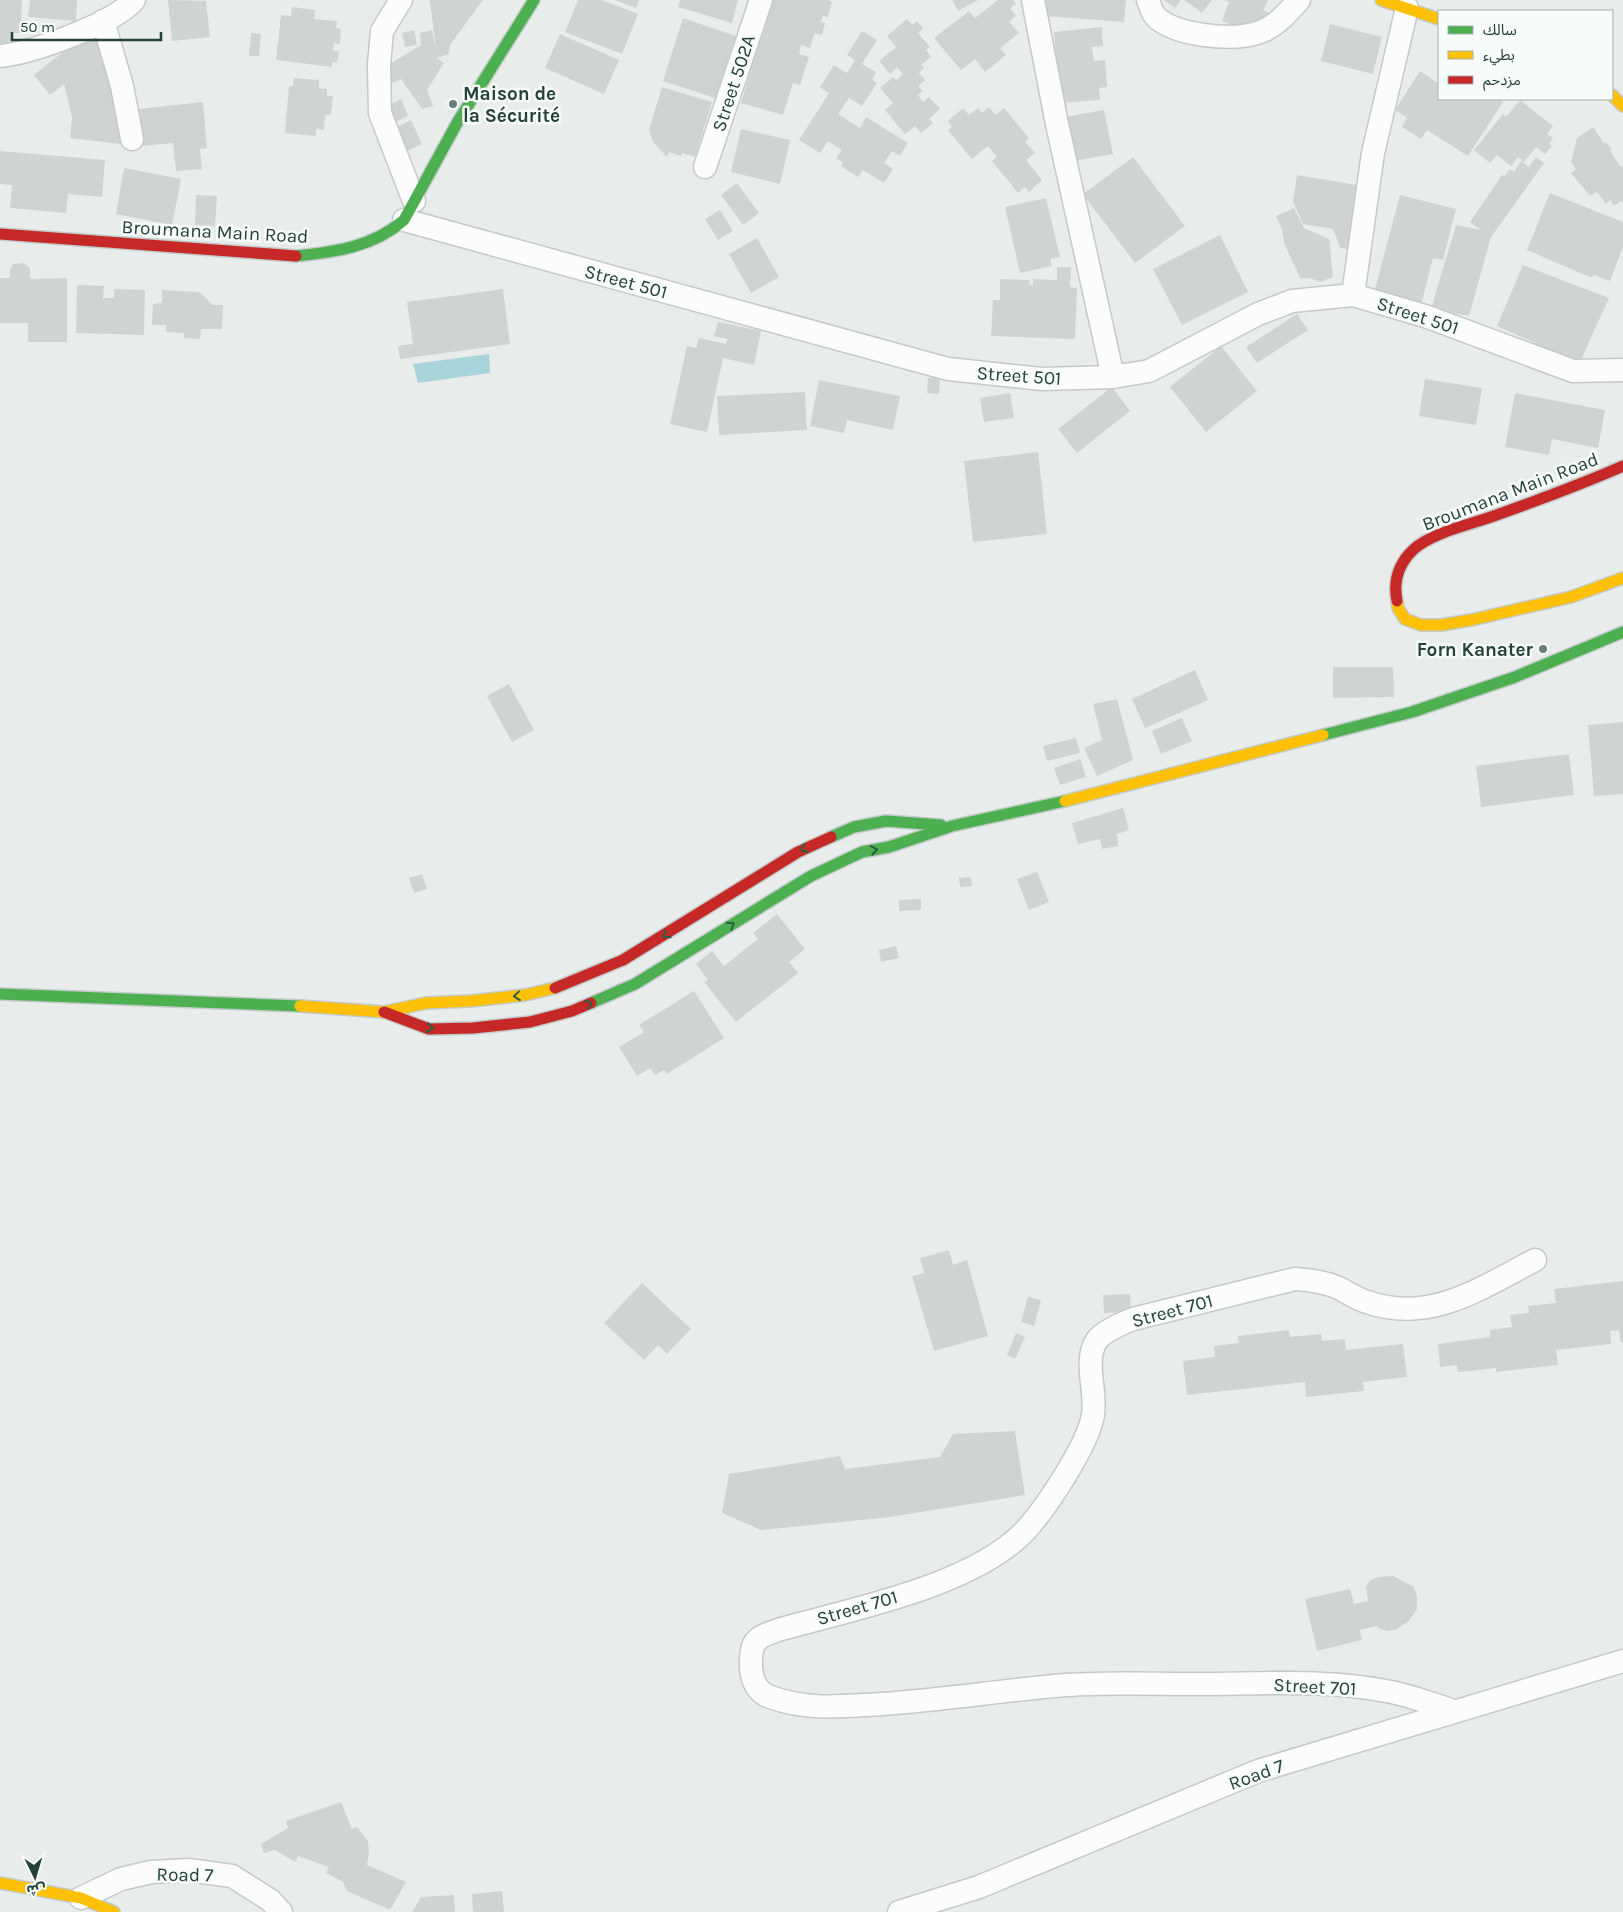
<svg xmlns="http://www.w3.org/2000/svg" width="1623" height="1912" font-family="Karla,'Noto Sans Arabic',sans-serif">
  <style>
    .water { fill: #a9d4db }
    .building { fill: #cfd4d2 }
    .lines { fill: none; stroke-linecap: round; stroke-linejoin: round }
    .street-casing { stroke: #c5cac8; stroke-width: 25 }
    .fast-casing { stroke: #c3cbc8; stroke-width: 14 }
    .slow-casing { stroke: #c3cbc8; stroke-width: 14 }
    .jam-casing { stroke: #c3cbc8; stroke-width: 14 }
    .street { stroke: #fcfcfc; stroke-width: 22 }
    .fast { stroke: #4caf50; stroke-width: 11 }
    .slow { stroke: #ffc107; stroke-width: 11 }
    .jam { stroke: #c62828; stroke-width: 11 }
    .oneway { stroke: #2e5d40 }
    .poi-dot { fill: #697e78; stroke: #f7fbf9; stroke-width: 2 }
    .labels { text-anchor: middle; stroke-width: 5; stroke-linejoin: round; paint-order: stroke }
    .street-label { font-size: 19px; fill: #24423a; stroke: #f7fbf9 }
    .poi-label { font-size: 19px; font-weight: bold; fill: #24423a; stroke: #f7fbf9; text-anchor: start }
  </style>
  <rect width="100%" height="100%" fill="#e8edeb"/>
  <path class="water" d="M489,354l1,19 -72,10 -5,-19z"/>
  <path class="building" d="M0,0h22l-1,33h-8v10h-13z
    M30,0h47l-1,21 -48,-4z
    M168,0l38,1 4,36 -38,4z
    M430,0h53l-33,45 -1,9 -12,4 7,5 -17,27 6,16 -11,3 -21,-30 -15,7 -1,-19 36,-22 -1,-12 12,-3 4,21z
    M578,0h24l36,14 -16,40 -57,-22z
    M614,0h25l-3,8z
    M680,0h58l-6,23 -54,-16z
    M771,0h57l4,2 -4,15 -5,-1 -2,6 4,1 -3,12 -7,-2 -5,15 -9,-3 -2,9 10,3 -9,28 -7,-2 -10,32 -42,-12z
    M952,0h26l-20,11z
    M998,0h15l3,4 -6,4 6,8 -7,6 10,11 -19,15 6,7 -21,17 -10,-13 -14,11 -27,-32 35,-27 6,7z
    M1045,0h81l-2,22 -80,-6z
    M1164,0h17l-6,8z
    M1184,0h28l-10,13z
    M1223,0h45l-5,10 7,3 -5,13 -13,7 -30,-12 7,-19z
    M292,7l23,3 -1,9 23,2 -1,7 5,1 -1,15 -6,-1 -1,8h6l-2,12 -5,-1v5l-56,-7 5,-45 10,1z
    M683,18l53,18 -21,62 -52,-17z
    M907,19l5,6 5,-4 6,7 -5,5 12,14 -4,3 5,7 -10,8 3,3 -5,5 6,7 -7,6 5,5 -5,4 5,7 6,-5 11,12 -11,10 4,4 -12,10 -6,-7 -10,8 -20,-24 8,-7 -13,-15 13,-11 3,3 7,-6 -6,-7 -7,7 -11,-13 17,-14 -9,-11z
    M1330,24l52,13 -9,37 -52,-13z
    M1102,27l1,19 -11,1 2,14 11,-1 2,27 -8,1 1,12 -40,3 -6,-71z
    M414,30l3,15 -12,2 -3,-14z
    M862,31l15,9 -15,24 14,8 -4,8 5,3 -15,23 -13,-8 -11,16 22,14 6,-11 42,26 -8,13 -8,-5 -8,12 9,6 -9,14 -21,-13 -5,7 -17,-11 2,-3 -7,-5 6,-8 -14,-9 -8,12 -21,-13 30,-47 -9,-6 14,-22 13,8 8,-13 -8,-5z
    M251,33l10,1 -2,22h-10z
    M560,34l59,26 -15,34 -59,-26z
    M95,37l29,88 -3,19 -51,-6 2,-21 -8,-33 -14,11 -16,-20 39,-31z
    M1420,71l19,13v15h58l6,3 -35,54 -41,-26 -6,9 -19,-12 5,-9 -12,-8z
    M294,78l25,2v8l8,1v7h6l-2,19h-6l-1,15 -8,-1v7l-31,-3 4,-47h4z
    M662,87l50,15 -17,55 -13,-4 -1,3 -12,-4 -2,5 -14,-15 -4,-12z
    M401,99l7,17 -14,7 -7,-17z
    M1520,100l33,26 -6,8 6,4 -4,6 3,2 -7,8 -9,-7 -12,15 -6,-5 -7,9 -14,-11 -7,8 -16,-13 29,-36 3,3z
    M203,102l4,46 -7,1 2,20 -26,2 -3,-28 -31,3 -4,-37z
    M989,107l7,8 8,-7 25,30 -4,4 10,11 -9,7 16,20 -13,12 -4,-5 -7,6 -26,-32 5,-4 -9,-11 -16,13 -24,-29 4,-3 -4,-6 15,-13 6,7 9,-7 4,5z
    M1104,110l9,44 -45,8 -9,-44z
    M411,120l11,24 -17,8 -12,-23z
    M1593,127l11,16 2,-1 6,8 -2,1 11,16 2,-2v38l-2,-2 -7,5 -4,-6 -4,4 -9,-12 -7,4 -19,-23 5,-4 -5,-7 6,-24z
    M741,129l49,11 -10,44 -49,-12z
    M0,151l105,9 -3,37 -34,-3 -2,19 -56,-5 2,-23 -12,-1z
    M1133,157l52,69 -50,37 -52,-69z
    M1536,157l8,6 -53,74 -22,79 -38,-7 25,-84 25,5 -11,-8 32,-47 3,1 5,-7 4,3 7,-11 8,6z
    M124,168l57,11 -9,46 -56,-11z
    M1297,175l66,11 -10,64 -13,-2 -7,-19 -30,-5 -10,-23z
    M737,183l22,30 -16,12 -22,-30z
    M1550,193l73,29v25l-13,34 -16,-6 -2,3 -65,-28z
    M196,195l21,1 -2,30 -20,-1z
    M1400,195l56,14 -13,51 -10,-2 -12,47 -47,-12z
    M1046,198l14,59 -10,2 2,7 -32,7 -15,-66z
    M1294,208l10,20 25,11 4,38 -13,5 -10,-4h-10l-16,-35 -2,-14 -6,-13z
    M720,210l13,21 -15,9 -13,-21z
    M1220,235l28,57 -66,33 -29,-56z
    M757,238l22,39 -28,16 -22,-39z
    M23,263l7,5v11l37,-1v64h-39v-19h-28v-45h10v-8l3,-6z
    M1523,265l86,33 -29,64 -16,-7 -2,5 -29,-13 2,-4 -38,-17z
    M1057,267h14l-1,20 7,1 -2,51 -84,-3 2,-36h7v-21l30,1 -1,5h4v-6l24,1z
    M77,285l27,1 -1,12h11v-9l31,1 -1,45 -68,-2z
    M503,289l7,55 -110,15 -2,-13 15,-2 -6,-42z
    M162,290l37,2 14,13h10l-1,24h-21l-1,10 -16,-1v-5l-18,-1v-7h-14l1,-21 9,-1z
    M1297,314l11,16 -51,33 -11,-16z
    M718,322l43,9 -7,34 -31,-7 -16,74 -37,-8 17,-78 9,2 3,-10 27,6 1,-5 -13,-3z
    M1221,346l36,45 -51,41 -36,-45z
    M928,378h12l-1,16 -12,-1z
    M1425,379l57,9 -6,37 -57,-9z
    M819,380l81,16 -7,34 -46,-10 -3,13 -34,-7z
    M1112,387l18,24 -53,42 -19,-24z
    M805,392l2,38 -88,5 -2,-39z
    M1010,393l4,25 -30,4 -4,-24z
    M1515,393l90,17 -7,38 -46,-9 -3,16 -44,-8z
    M1038,452l9,82 -74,8 -9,-81z
    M1333,667h60l1,30 -61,1z
    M1195,670l13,30 -63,28 -13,-29z
    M509,684l25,46 -22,12 -25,-46z
    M1117,699l16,61 -36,16 -13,-28 18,-8 -9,-36z
    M1182,718l10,23 -31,13 -9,-23z
    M1623,722v72l-29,2 -6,-71z
    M1076,738l4,15 -33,8 -4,-15z
    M1569,754l5,41 -93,12 -5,-41z
    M1080,759l6,18 -26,8 -6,-17z
    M1123,808l6,22 -12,4 1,12 -16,3 -2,-10 -22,5 -6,-21z
    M1037,872l12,30 -20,8 -12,-31z
    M422,874l5,15 -13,4 -5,-15z
    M971,877l1,9 -12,1 -1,-9z
    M921,899v11l-22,1v-11z
    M777,914l28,35 -16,13 9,11 -62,49 -32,-40 4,-2 -12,-16 16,-13 12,15 34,-27 -5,-6z
    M896,946l3,12 -18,4 -2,-12z
    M694,991l30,47 -57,36 -3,-4 -9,5 -5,-7 -13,8 -18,-29 25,-15 -5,-7z
    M949,1250l4,15 14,-5 21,76 -54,15 -22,-75 12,-3 -4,-15z
    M1623,1281v62h-2l-2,-13 -9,1 1,13 -55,6 2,15 -62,7v-4l-38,4 -1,-7 -17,2 -2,-23 52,-7v-7l22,-3 -2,-12 19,-2 -1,-7 28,-3 -2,-14z
    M642,1283l49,46 -24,25 -9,-9 -14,15 -40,-37z
    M1130,1294l1,18 -27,1 -1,-18z
    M1028,1297l13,3 -7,26 -13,-4z
    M1289,1330l1,7 31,-3 1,7 23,-2 1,11 57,-6 4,33 -44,5 1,9 -58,6 -1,-15 -118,13 -4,-34 32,-4 -1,-11 25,-3 -1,-7z
    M1016,1333l9,4 -10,22 -8,-4z
    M1015,1431l10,64 -135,22 -129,13 -39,-17 7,-39 111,-18 5,13 95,-12 13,-23z
    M1393,1576l21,11 3,9v13l-9,13 -13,8 -7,1 -8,-2 -3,-3 -17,4 2,10 -45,11 -12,-52 45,-10 4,15 14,-3 -2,-14 4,-7 8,-3z
    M341,1802l11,27 5,-2 11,14 1,12 -2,12 39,17 -16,28 -43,-19 -4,-9 -17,-9 3,-6 -31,-11 -3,6 -20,-12 -11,3 -3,-9 27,-16 -2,-7z
    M502,1891l2,21h-31l-1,-18z
    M454,1895l1,17h-43l9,-15z"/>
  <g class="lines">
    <defs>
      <path id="street" d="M401,0l-19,31 -3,34 1,48 34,88
        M1033,0l24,124 56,253
        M1148,0c2,5 4,14 8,17 20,19 76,24 101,16 18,-5 30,-20 42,-33
        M103,21l19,65 10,53
        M0,56c32,-3 113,-32 134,-56
        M705,167l56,-167
        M404,220l544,149 94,10 71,-2 36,-6 109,-57 34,-13 61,-6 72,21 148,55 50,-1
        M1353,295l20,-142 34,-145
        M1454,1711c-22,-7 -44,-16 -68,-20 -61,-12 -125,-7 -187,-7 -44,0 -89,-2 -133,1 -62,5 -122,15 -184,19 -40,2 -72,7 -112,-7 -19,-7 -21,-29 -18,-47 2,-13 15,-16 26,-20 73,-21 193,-43 247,-99 21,-23 63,-86 68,-116 4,-24 -10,-54 4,-75 7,-9 26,-17 36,-21l162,-40c16,1 30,3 44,9 9,5 18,11 28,14 63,22 114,-14 168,-42
        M81,1898l40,-19 30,-7 38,-2 43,6 38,24 11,12
        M899,1912l80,-25 279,-116 365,-110"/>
      <path id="fast" d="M296,256c40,-4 77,-9 108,-36l53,-97 77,-123
        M1323,735l89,-23 103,-35 108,-45
        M831,837l23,-10 32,-6 55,4
        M0,994l300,12
        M591,1003l44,-19 176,-108 51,-24 27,-5 63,-21 113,-25"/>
      <path id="slow" d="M1381,0l58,19
        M1612,95l11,11
        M1397,601l1,7 7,11 16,6h20l30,-5 100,-23 52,-19
        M1065,801l258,-66
        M300,1006l84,6 42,-9 45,-2 54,-6 30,-7
        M0,1883l81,15 33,14"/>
      <path id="jam" d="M0,234l296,22
        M1397,601c-4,-20 2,-38 17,-52 18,-16 54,-24 77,-32 45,-16 89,-32 132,-51
        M555,988l68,-28 175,-108 33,-15
        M384,1012l45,17 44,-1 57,-6 42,-11 19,-8"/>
    </defs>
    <use href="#street" class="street-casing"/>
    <use href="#fast" class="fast-casing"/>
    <use href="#slow" class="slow-casing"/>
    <use href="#jam" class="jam-casing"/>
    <use href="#street" class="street"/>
    <use href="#fast" class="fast"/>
    <use href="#slow" class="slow"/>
    <use href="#jam" class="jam"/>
  </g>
  <defs><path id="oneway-chevron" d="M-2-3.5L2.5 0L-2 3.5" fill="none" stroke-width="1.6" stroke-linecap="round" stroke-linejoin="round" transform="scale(1.25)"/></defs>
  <g class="oneway">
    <use href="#oneway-chevron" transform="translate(804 849) rotate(155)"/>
    <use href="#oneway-chevron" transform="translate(874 850) rotate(-11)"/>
    <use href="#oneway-chevron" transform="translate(731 925) rotate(-33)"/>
    <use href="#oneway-chevron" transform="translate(666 935) rotate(147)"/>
    <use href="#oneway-chevron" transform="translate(517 996) rotate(174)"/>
    <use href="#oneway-chevron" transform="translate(589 1004) rotate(-23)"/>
    <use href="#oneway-chevron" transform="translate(430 1028) rotate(9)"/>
  </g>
  <g class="poi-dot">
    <circle cx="453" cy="104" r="5"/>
    <circle cx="1543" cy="649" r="5"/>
  </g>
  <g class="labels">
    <g class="street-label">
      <text transform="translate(733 83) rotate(-72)" y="7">Street 502A</text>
      <text transform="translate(215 231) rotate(3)" y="7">Broumana Main Road</text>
      <text transform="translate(626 281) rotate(15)" y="7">Street 501</text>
      <text transform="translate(1418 315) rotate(18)" y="7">Street 501</text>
      <text transform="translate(1019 375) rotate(4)" y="7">Street 501</text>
      <text transform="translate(1510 491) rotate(-21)" y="7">Broumana Main Road</text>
      <text transform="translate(1172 1310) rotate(-15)" y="7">Street 701</text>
      <text transform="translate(857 1607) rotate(-16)" y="7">Street 701</text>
      <text transform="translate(1315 1686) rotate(3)" y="7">Street 701</text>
      <text transform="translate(1256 1774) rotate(-20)" y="7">Road 7</text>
      <text transform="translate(185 1874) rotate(1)" y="7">Road 7</text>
    </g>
    <g class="poi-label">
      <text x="463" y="100">Maison de<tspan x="463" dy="22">la Sécurité</tspan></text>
      <text x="1533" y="656" text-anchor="end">Forn Kanater</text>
    </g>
  </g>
  <rect x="1438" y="10" width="175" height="90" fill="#f7fbf9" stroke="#a3b1ad"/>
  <rect x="1448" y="26" width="25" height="8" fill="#4caf50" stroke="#a3b1ad"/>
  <text x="1483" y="35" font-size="15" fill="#24423a">سالك</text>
  <rect x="1448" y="51" width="25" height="8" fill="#ffc107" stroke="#a3b1ad"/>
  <text x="1483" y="60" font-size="15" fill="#24423a">بطيء</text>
  <rect x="1448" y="76" width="25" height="8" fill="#c62828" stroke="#a3b1ad"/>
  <text x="1483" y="85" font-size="15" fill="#24423a">مزدحم</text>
  <g transform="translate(35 1877) rotate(175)" stroke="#f7fbf9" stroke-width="4" paint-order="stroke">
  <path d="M0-4L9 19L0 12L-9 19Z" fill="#24423a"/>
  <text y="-8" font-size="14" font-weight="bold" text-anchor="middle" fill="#24423a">ش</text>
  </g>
  <path d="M12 32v8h149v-8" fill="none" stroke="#24423a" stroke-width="2.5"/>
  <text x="20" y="32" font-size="15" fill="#24423a" stroke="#f7fbf9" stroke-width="4" paint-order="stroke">50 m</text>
</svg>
